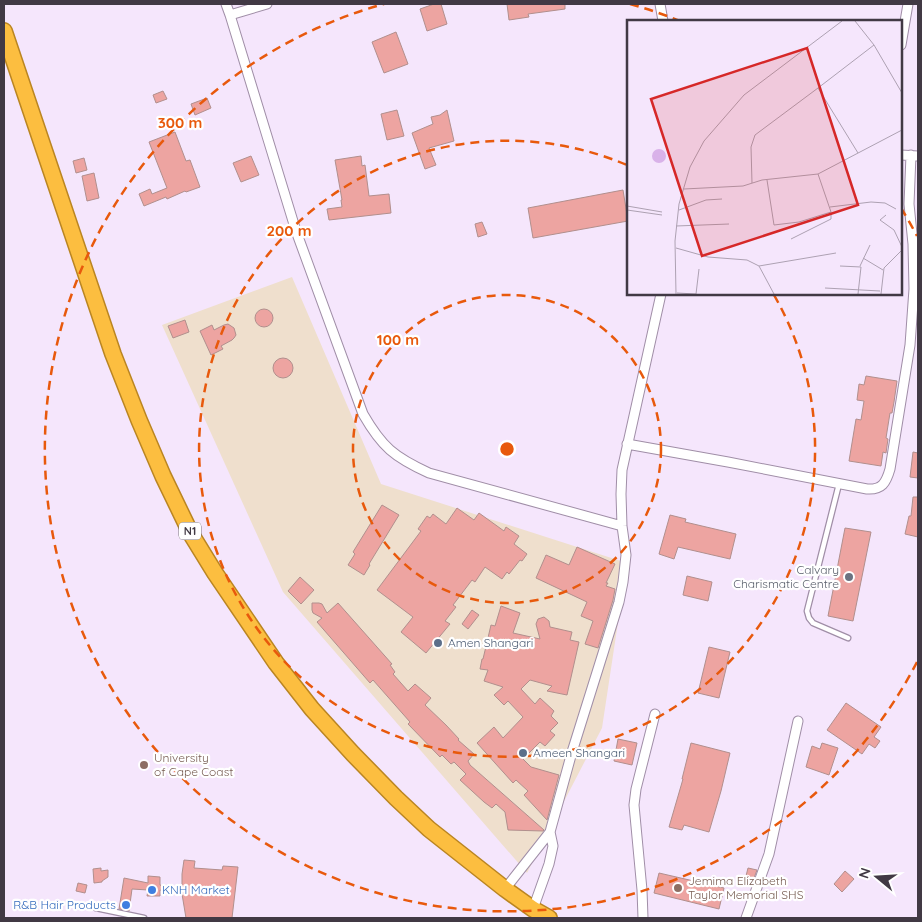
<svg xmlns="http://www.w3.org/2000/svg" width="922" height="922" font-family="Quicksand,sans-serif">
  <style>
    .industrial { fill: #efdfcd }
    .building { fill: #eda4a1; stroke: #b18f8d }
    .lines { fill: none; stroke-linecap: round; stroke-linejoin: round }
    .service-casing { stroke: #a08ea7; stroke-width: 7 }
    .minor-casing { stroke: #a08ea7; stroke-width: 11 }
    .trunk-casing { stroke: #ba8522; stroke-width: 18 }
    .service { stroke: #fff; stroke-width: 4.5 }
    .minor { stroke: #fff; stroke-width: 9 }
    .trunk { stroke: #fcbe40; stroke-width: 15 }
    .ring { fill: none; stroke: #e8590c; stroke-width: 2.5; stroke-dasharray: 9 6 }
    .worship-dot { fill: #6b7280; stroke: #fff; stroke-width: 2 }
    .service-dot { fill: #5c6f8a; stroke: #fff; stroke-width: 2 }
    .education-dot { fill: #8d6e63; stroke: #fff; stroke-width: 2 }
    .shop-dot { fill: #3f7fe0; stroke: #fff; stroke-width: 2 }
    .labels { text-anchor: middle; stroke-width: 4.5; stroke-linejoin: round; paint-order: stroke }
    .shield { fill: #fff; stroke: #7a747c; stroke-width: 1 }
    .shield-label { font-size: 11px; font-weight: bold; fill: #413944 }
    .worship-label { font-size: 12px; fill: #5b616d; stroke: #fff; text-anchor: end }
    .service-label { font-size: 12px; fill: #4e5e75; stroke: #fff; text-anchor: start }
    .education-label { font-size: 12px; fill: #785e54; stroke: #fff; text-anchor: start }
    .shop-label { font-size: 12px; fill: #366cbe; stroke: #fff; text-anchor: start }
    .inset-road { fill: none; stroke: #ada1b2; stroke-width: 1 }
    .view { fill: #d62828; fill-opacity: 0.15; stroke: #d62828; stroke-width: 2.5 }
    .inset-edge { fill: none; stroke: #413944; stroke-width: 2.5 }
    .centre { fill: #e8590c; stroke: #fff; stroke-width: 2.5 }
    .ring-label { font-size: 15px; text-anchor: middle; font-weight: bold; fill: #e8590c; stroke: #fff; stroke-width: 4.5; stroke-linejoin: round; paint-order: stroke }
  </style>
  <rect width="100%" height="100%" fill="#f5e6fc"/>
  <path class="industrial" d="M292,277l89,207 246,79 -25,165 -75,145 -244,-281 -121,-267z"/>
  <path class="building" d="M434,4h7l6,20 -20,7 -7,-22z
    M507,4h58v5l-37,5 1,3 -20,3z
    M396,32l12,32 -24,9 -12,-31z
    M163,91l4,8 -11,4 -3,-8z
    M207,98l4,10 -16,7 -4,-11z
    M397,110l7,26 -17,4 -6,-26z
    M447,110l7,31 -25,7 7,17 -11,4 -13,-36 21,-9 -2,-7 9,-2z
    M175,132l11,29 4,-1 10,27 -14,5 -1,-1 -18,8 -1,-2 -22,9 -5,-12 11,-5 2,5 15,-6 -18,-46z
    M251,156l8,19 -18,7 -8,-19z
    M361,156l1,10 3,-1 4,31 20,-2 2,19 -62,7 -2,-11 15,-2 -1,-7h1l-7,-40z
    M84,158l3,12 -11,3 -3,-12z
    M94,173l5,25 -12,3 -5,-25z
    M623,190l5,31 -95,17 -5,-30z
    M482,222l5,12 -9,3 -3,-13z
    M255 318a9 9 0 1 1 18 0a9 9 0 1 1-18 0Z
    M185,320l4,12 -16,6 -5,-12z
    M228,324l6,4 2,7 -2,3 -2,2 -11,6 2,3 -12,6 -11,-24 12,-6 2,5 10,-5z
    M273 368a10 10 0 1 1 20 0a10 10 0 1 1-20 0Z
    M866,376l31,5 -3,21 -2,11h-2l-4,25 2,1 -2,14 -3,-1 -2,14 -32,-5 7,-42 5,1 3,-19 -7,-1 2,-16 5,1z
    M913,452l5,1v25l-8,-1z
    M913,497h5v40l-13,-3 4,-18h2z
    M382,505l17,10 -30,49 1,1 -6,10 -16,-10 7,-11 -2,-2z
    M457,508l17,12 5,-7 25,18 2,-4 13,9 -5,8 13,10 -5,7 -2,-1 -11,14 -2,-2 -5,7 -17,-12 -10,15 -3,-2 -19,25 3,2 -11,14 5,3 -24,29 -25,-21 12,-15 -36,-27 44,-59 -3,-2 9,-13 3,2 3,-4 13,10z
    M670,515l16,4 -1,3 51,12 -6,25 -52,-12 -4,12 -15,-5z
    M845,528l26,4 -18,89 -25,-5z
    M577,547l38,17 -9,19h2l-2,3 9,3 -2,11 -15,48 -13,-4 8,-23 -12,-5 6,-14 -51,-24 10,-23 23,10z
    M687,576l25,6 -4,19 -25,-6z
    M300,577l14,13 -13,14 -13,-13z
    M312,603h7l3,1 5,9 11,-10 54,61 -2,1 5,7 -2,2 15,17 7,-7 16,14 -6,7 21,20 13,14 -1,1 16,14 -6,7 2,4 74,65 -1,1 -35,-1 -3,-18 -9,-8 -4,4 -8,-6 -24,-22 6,-6 -12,-12 -3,2 -9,-9 -2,2 -32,-33 2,-2 -37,-42 -3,3 -53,-61 5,-4 -9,-5 -1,-3z
    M501,606l19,7 -7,20 27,6 -4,-15 2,-5 6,-2 5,4 1,6 22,5 -2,8 9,2 -12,53 -20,-4 5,-5 -22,-6 -9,9 14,15 5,-6 14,13 -3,5 7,7 -8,8 5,4 -10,11 -5,-4 -17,17 8,8 28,8 -12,45 -23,-25 4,-4 -12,-11 -3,3 -36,-40 17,-16 9,11 20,-21 -15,-16 -4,4 -10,-10 9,-8 -19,-6 4,-11 -8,-1 2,-10h1l8,-34 4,1z
    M472,610l7,5 -11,14 -6,-5z
    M709,647l21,5 -11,46 -21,-5z
    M846,703l35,24 -7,10 6,4 -5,7 -6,-4 -7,10 -35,-24z
    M618,739l19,4 -5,22 -18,-4z
    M691,743l39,10 -9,38 -12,41 -25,-7 -2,5 -13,-3 14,-48h-1z
    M822,743l16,5 -9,27 -23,-8 6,-21 8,3z
    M184,860l11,1 -1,7 28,2 1,-4 15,1 -6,51h-46l-4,-24v-20z
    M101,868v3l7,-1v7l-6,4v1l-8,1 -1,-14z
    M748,868l9,2 -3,8 -8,-2z
    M845,871l9,8 -12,13 -8,-8z
    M659,873l65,15 -5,21 -65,-16z
    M148,876l12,1v8l3,1v5l-3,-1v6h-13l1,-6 -16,-1 -3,22 -10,-2 5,-31 24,5z
    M78,883l9,2 -2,8 -9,-2z"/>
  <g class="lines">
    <defs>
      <path id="service" d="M839,484l-32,127 2,7 4,5 35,15
        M96,908l48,10"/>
      <path id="minor" d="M226,4l4,11 37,-11
        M660,4l3,17
        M230,15l66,216 67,183c19,33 31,43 66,59l193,53
        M901,45l7,-41
        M901,155l17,1
        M627,444l101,18 139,27c15,1 19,-6 23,-20l20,-124 4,-56 -1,-45 -4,-40 2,-49
        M505,889l45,-57 22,-80 47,-150 4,-20 3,-27 -4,-29 -1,-32 1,-24 39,-176
        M533,909l16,-45 4,-18 -3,-14
        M643,918l-1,-28 -8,-85 2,-16 19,-75
        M746,918l23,-64 29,-133"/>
      <path id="trunk" d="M4,31l109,323 26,66 24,56 28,58 24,39 61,90 36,46 41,45 43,44 33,31 76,60 28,20 16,9"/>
    </defs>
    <use href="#service" class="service-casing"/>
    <use href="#minor" class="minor-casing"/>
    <use href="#trunk" class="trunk-casing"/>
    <use href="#service" class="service"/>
    <use href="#minor" class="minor"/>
    <use href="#trunk" class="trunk"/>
  </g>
  <g class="ring">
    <circle cx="507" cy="449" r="154"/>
    <path d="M774 295A308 308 0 1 1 627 165"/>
    <path d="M917 662A462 462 0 1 1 384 4M630 4A462 462 0 0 1 680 21M901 208A462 462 0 0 1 917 236"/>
  </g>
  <circle class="worship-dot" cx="849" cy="577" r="5"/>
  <g class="service-dot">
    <circle cx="438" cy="643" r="5"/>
    <circle cx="523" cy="753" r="5"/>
  </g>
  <g class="education-dot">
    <circle cx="144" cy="765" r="5"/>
    <circle cx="678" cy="888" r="5"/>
  </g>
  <g class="shop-dot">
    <circle cx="152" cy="890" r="5"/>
    <circle cx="126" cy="905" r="5"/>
  </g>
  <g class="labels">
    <rect class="shield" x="179" y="522.5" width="22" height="17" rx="4"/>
    <g class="shield-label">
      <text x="190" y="535">N1</text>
    </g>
    <g class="worship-label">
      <text x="839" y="574">Calvary<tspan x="839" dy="14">Charismatic Centre</tspan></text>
    </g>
    <g class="service-label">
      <text x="448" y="647">Amen Shangari</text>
      <text x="533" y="757">Ameen Shangari</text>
    </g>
    <g class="education-label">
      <text x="154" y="762">University<tspan x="154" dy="14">of Cape Coast</tspan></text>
      <text x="688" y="885">Jemima Elizabeth<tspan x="688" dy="14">Taylor Memorial SHS</tspan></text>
    </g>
    <g class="shop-label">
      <text x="162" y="894">KNH Market</text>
      <text x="116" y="909" text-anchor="end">R&amp;B Hair Products</text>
    </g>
  </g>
  <g transform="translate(627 20)">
    <rect width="275" height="275" fill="#f5e6fc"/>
    <path d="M25 136a7 7 0 1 1 14 0a7 7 0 1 1-14 0Z" fill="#d9b2e9"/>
    <path class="inset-road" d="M228,1l19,24 28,48M231,133l-40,-65 56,-43M140,160l7,45 25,-3 32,-10M125,163l-1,-36 4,-12 63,-47M57,169l59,-3 19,-6 56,-6 84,-44M0,186l35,6M203,187l41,-5 14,1 11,6M0,190l35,5M52,190l27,-10 16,-1M259,195l-6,5 14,10 8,17M49,206l53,-2M164,219l40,-20v-7l-13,-38M49,228l32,9 39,3 12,6 15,28M236,238l20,12M132,246l77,-13M213,246l21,1 -3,27M233,246l10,-21M198,268l55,3M50,273l19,1M49,274l-1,-53 4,-37 11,-37 14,-26 40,-46 98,-74M69,274l3,-25M254,274l3,-26 18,-18"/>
    <path class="view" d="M180,28l51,157 -156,51 -51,-157z"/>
    <rect width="275" height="275" class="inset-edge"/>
  </g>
  <circle cx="507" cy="449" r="8" class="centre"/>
  <g class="ring-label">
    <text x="180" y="128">300 m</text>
    <text x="289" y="236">200 m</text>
    <text x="398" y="345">100 m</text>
  </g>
  <rect width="922" height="922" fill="none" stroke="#413944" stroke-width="10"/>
  <g transform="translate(877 877) rotate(288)" stroke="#ffffff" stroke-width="4" paint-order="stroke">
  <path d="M0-4L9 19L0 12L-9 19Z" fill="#413944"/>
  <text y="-8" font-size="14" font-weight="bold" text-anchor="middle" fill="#413944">N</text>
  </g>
</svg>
